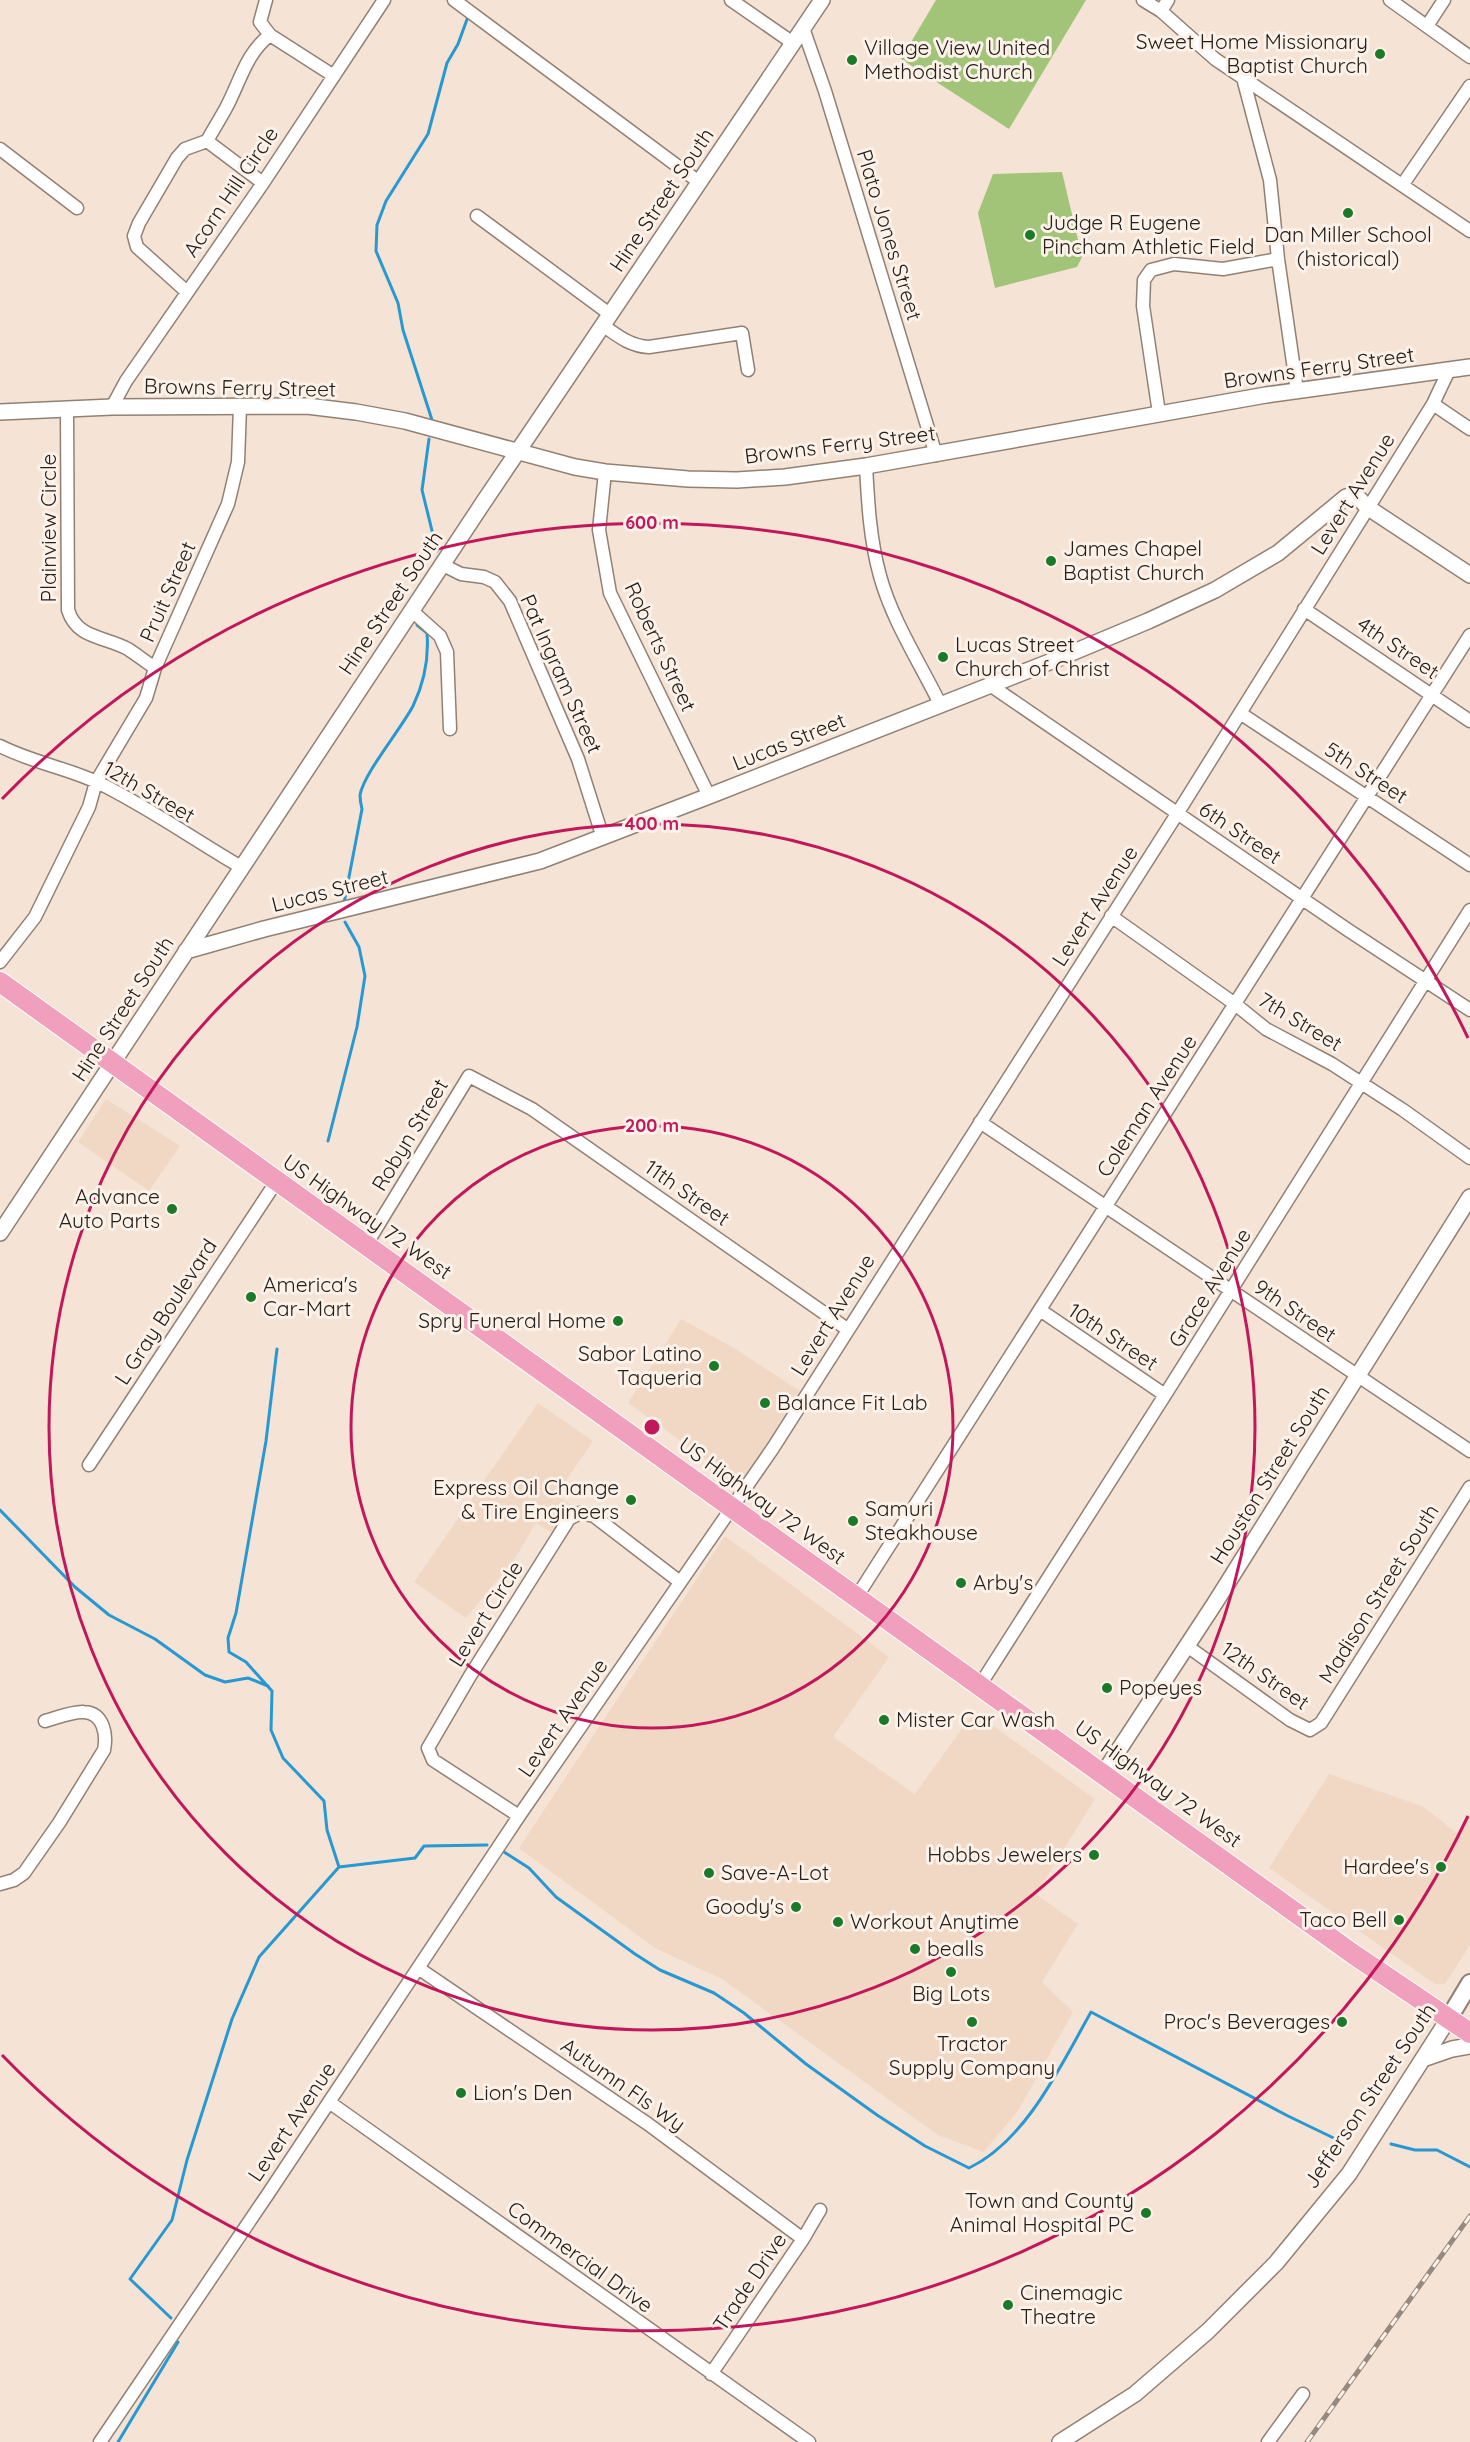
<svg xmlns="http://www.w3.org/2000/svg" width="1470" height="2442" font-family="Quicksand,sans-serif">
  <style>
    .built { fill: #f0d8c5 }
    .green { fill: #a2c479 }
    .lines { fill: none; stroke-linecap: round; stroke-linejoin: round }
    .stream { stroke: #2898d2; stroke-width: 3 }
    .minor-casing { stroke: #918174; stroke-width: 15 }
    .tertiary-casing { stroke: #918174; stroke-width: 18 }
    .secondary-casing { stroke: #918174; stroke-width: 20 }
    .trunk-casing { stroke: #fff; stroke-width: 22 }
    .minor { stroke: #fff; stroke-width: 12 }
    .tertiary { stroke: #fff; stroke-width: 15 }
    .secondary { stroke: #fff; stroke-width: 16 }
    .trunk { stroke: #f0a0bc; stroke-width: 20 }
    .rail-casing { stroke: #968a80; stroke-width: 5 }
    .rail { stroke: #fdf2e9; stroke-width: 3; stroke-dasharray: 9; stroke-linecap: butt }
    .ring { fill: none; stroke: #c2185b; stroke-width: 3 }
    .poi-dot { fill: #1b7a2a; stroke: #fdf2e9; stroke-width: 2 }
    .labels { text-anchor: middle; stroke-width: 6; stroke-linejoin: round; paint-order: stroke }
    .poi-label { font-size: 21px; fill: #26201b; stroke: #fdf2e9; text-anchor: start }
    .street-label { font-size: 21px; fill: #26201b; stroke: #fdf2e9 }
    .centre { fill: #c2185b; stroke: #fdf2e9; stroke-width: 3 }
    .ring-label { font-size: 18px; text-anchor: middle; font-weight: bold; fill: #c2185b; stroke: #fdf2e9; stroke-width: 6; stroke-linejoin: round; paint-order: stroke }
  </style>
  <rect width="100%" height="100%" fill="#f5e3d5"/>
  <path class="built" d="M106,1099l74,47 -31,45 -71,-49z
    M681,1319l53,29 69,45 -61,92 -114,-82z
    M538,1403l55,38 -37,54 20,13 -18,29 -22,-14 -22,37 -48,58 -52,-36z
    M725,1536l164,121 -56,80 82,57 59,-82 121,87 -59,95 42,30 -36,58 31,30 -54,97 -35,43 -46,-17 -216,-156 -67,-31 -136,-100z
    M1329,1774l93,32 35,27 13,-20v132l-25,39h-10l-166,-116z"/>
  <path class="green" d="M936,0h150l-77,129 -108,-70z
    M1062,172l20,85 -5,10 -82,21 -17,-75 15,-39z"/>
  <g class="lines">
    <path class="stream" d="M432,420l-29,-90 -5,-27 -22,-52 1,-26 9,-24 42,-67 19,-71 11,-19 11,-30
      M429,439l-7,51 15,61
      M344,903l18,-94c-1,-4 -2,-10 -2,-14 4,-22 41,-66 53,-89 11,-23 16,-48 14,-73l-10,-8
      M328,1141l29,-114 8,-51 -6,-29 -14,-25
      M277,1349l-11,92 -30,172 -8,25 1,14 17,10 26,29 -1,39 12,28 41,43 3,29 12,37
      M0,1510l75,77 34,28 46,24 50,36 20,7 23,-4 20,8
      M504,1852l25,16 27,29 79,57 25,16 54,23 30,20 62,51 71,51 48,31 44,22c57,-27 92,-103 122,-156l197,104 56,27
      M1391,2144l24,6h22l33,17
      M171,2318l-41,-39 42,-59 15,-60 45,-141 27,-62 80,-90 76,-9 9,-12 63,-1
      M118,2442l60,-100"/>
    <defs>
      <path id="minor" d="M266,0l-6,22 10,13 64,41
        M454,0l245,182
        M731,0l62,43
        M1143,0l18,11 54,48 255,172
        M1390,0l80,57
        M1161,11l7,-11
        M1427,26l17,-26
        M803,28l22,63 111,364
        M1243,78l27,102 8,79 19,131
        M207,141l56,42
        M0,149l77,59
        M1403,184l67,-98
        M477,216l134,99
        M187,292l-50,-45 -3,-11 5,-13 38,-65 8,-9 22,-8c6,-11 13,-22 19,-33 14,-26 20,-55 44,-73
        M604,326c14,10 26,20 45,21l93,-14 6,37
        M1433,404l37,25
        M112,407l14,-26 137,-198 121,-183
        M67,409l1,201c9,29 36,26 60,39 9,6 18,13 27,19
        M1159,413l-16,-107 1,-26 7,-10 23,-6 49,5 55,-10
        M866,466c2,37 4,74 14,110 12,44 40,87 60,128
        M605,472l-6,58 11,63 99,203
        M443,565l18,9 23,3 11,5 15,19 68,158 25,79
        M1304,609l166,112
        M411,610l29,26 7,16 3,77
        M990,685l358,245 122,80
        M1240,713l230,152
        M0,746c31,16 67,22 99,37 49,24 94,56 142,84
        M1111,916l124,88 31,25 66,35 71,46 67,48
        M0,962l35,-45 54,-110 7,-25 50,-84 9,-30 73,-164 10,-42 2,-56
        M980,1122l490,329
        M366,1245l103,-169 63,33 315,220
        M1040,1310l125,85
        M89,1465l187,-283
        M856,1598l614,-963
        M1187,1646l103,74 20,10 11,-7 149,-236
        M980,1685l185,-290 305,-485
        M519,1816l-86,-56 -5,-12 42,-72 99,-157 11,-6 14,3 86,66
        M0,1884l14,-4 10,-7 35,-50 45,-73c3,-15 0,-37 -20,-38 -11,-1 -28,6 -39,9
        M418,1968l230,156 155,115
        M329,2102l480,340
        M711,2374l92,-135 17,-29
        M100,2442l168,-248 251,-378 254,-368 404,-634 256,-410 16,-34
        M1268,2442l35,-48"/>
      <path id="tertiary" d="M0,412l112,-5 195,-1 49,6 49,9 170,46 30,5 83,7 49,1 48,-3 81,-11 400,-71 204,-28
        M186,951l78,-22 276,-68 169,-65 348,-137 91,-38 67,-31 63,-37 68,-56 9,-3 12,13 103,68
        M0,1233l483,-730 339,-503
        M1103,1774l112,-171 255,-406
        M1423,2059l29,-10 18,-3
        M1060,2442l75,-48 73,-63 68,-68 73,-89 100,-156"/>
      <path id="secondary" d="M1449,2018l21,-35"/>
      <path id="trunk" d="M0,982l1353,972 117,79"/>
    </defs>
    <use href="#minor" class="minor-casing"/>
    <use href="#tertiary" class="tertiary-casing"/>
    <use href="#secondary" class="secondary-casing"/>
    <use href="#trunk" class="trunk-casing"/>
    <use href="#minor" class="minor"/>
    <use href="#tertiary" class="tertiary"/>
    <use href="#secondary" class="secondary"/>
    <use href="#trunk" class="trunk"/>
    <defs>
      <path id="rail" d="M1307,2442l163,-226"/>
    </defs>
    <use href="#rail" class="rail-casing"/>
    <use href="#rail" class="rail"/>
  </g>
  <g class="ring">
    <circle cx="652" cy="1427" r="301"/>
    <circle cx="652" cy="1427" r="603"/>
    <path d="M1468 1816A904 904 0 0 1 2 2055M2 799A904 904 0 0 1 1468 1038"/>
  </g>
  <g class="poi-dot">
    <circle cx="1380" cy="54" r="6"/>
    <circle cx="852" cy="60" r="6"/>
    <circle cx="1348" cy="213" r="6"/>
    <circle cx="1030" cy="235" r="6"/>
    <circle cx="1051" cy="561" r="6"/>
    <circle cx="943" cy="657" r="6"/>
    <circle cx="172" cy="1209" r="6"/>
    <circle cx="251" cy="1297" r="6"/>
    <circle cx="618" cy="1321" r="6"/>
    <circle cx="714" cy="1366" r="6"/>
    <circle cx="765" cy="1403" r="6"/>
    <circle cx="631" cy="1500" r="6"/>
    <circle cx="853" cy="1521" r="6"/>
    <circle cx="961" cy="1583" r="6"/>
    <circle cx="1107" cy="1688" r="6"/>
    <circle cx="884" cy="1720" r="6"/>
    <circle cx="1094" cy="1855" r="6"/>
    <circle cx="1441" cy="1867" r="6"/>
    <circle cx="709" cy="1873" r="6"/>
    <circle cx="796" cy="1907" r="6"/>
    <circle cx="1399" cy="1920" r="6"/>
    <circle cx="838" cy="1922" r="6"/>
    <circle cx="915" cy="1949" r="6"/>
    <circle cx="951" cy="1972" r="6"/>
    <circle cx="972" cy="2022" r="6"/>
    <circle cx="1342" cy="2022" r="6"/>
    <circle cx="461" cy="2093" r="6"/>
    <circle cx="1146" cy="2213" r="6"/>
    <circle cx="1008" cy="2305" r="6"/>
  </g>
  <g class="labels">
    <g class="poi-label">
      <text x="1368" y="49" text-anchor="end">Sweet Home Missionary<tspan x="1368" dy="24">Baptist Church</tspan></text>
      <text x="864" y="55">Village View United<tspan x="864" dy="24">Methodist Church</tspan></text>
      <text x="1042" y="230">Judge R Eugene<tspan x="1042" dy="24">Pincham Athletic Field</tspan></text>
      <text x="1348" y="242" text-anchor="middle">Dan Miller School<tspan x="1348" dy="24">(historical)</tspan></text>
      <text x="1063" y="556">James Chapel<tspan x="1063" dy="24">Baptist Church</tspan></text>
      <text x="955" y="652">Lucas Street<tspan x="955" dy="24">Church of Christ</tspan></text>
      <text x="160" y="1204" text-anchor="end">Advance<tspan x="160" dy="24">Auto Parts</tspan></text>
      <text x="263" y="1292">America's<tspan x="263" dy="24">Car-Mart</tspan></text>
      <text x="606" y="1328" text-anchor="end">Spry Funeral Home</text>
      <text x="702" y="1361" text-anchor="end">Sabor Latino<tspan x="702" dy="24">Taqueria</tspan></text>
      <text x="777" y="1410">Balance Fit Lab</text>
      <text x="619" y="1495" text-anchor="end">Express Oil Change<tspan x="619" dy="24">&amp; Tire Engineers</tspan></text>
      <text x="865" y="1516">Samuri<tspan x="865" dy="24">Steakhouse</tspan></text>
      <text x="973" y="1590">Arby's</text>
      <text x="1119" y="1695">Popeyes</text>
      <text x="896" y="1727">Mister Car Wash</text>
      <text x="1082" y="1862" text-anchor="end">Hobbs Jewelers</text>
      <text x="1429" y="1874" text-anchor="end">Hardee's</text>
      <text x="721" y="1880">Save-A-Lot</text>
      <text x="784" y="1914" text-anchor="end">Goody's</text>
      <text x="1387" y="1927" text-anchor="end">Taco Bell</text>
      <text x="850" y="1929">Workout Anytime</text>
      <text x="927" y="1956">bealls</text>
      <text x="951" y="2001" text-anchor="middle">Big Lots</text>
      <text x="1330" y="2029" text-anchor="end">Proc's Beverages</text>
      <text x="972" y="2051" text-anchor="middle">Tractor<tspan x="972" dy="24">Supply Company</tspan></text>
      <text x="473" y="2100">Lion's Den</text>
      <text x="1134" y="2208" text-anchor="end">Town and County<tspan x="1134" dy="24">Animal Hospital PC</tspan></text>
      <text x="1020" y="2300">Cinemagic<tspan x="1020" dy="24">Theatre</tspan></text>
    </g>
    <g class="street-label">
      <text transform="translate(231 192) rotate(-56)" y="7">Acorn Hill Circle</text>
      <text transform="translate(662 200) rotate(-56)" y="7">Hine Street South</text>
      <text transform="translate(889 235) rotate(73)" y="7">Plato Jones Street</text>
      <text transform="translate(1319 368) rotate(-8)" y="7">Browns Ferry Street</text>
      <text transform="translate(240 388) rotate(1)" y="7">Browns Ferry Street</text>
      <text transform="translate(840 445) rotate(-7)" y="7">Browns Ferry Street</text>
      <text transform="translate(1353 494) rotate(-58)" y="7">Levert Avenue</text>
      <text transform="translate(49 528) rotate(-90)" y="7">Plainview Circle</text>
      <text transform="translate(168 592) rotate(-66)" y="7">Pruit Street</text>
      <text transform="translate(391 603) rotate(-56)" y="7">Hine Street South</text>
      <text transform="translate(660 647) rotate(65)" y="7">Roberts Street</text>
      <text transform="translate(1398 648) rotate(34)" y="7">4th Street</text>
      <text transform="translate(561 674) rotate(66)" y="7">Pat Ingram Street</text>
      <text transform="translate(789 742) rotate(-22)" y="7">Lucas Street</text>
      <text transform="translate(1366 773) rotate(33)" y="7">5th Street</text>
      <text transform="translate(149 792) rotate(30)" y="7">12th Street</text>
      <text transform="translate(1240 833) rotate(34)" y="7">6th Street</text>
      <text transform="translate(330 891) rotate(-14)" y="7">Lucas Street</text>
      <text transform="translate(1095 906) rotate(-57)" y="7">Levert Avenue</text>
      <text transform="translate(123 1009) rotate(-57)" y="7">Hine Street South</text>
      <text transform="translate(1300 1022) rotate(31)" y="7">7th Street</text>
      <text transform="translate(1147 1106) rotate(-57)" y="7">Coleman Avenue</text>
      <text transform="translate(410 1135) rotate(-59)" y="7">Robyn Street</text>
      <text transform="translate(687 1193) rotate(35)" y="7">11th Street</text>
      <text transform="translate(367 1217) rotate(35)" y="7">US Highway 72 West</text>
      <text transform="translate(1210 1288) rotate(-58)" y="7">Grace Avenue</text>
      <text transform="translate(1295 1311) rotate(34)" y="7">9th Street</text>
      <text transform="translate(166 1312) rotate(-57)" y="7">L Gray Boulevard</text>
      <text transform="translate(833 1315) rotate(-58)" y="7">Levert Avenue</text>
      <text transform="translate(1113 1337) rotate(34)" y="7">10th Street</text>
      <text transform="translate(1270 1475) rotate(-58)" y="7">Houston Street South</text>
      <text transform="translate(762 1501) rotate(36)" y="7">US Highway 72 West</text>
      <text transform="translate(1379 1594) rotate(-58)" y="7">Madison Street South</text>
      <text transform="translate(486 1614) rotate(-58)" y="7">Levert Circle</text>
      <text transform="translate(1265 1676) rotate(35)" y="7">12th Street</text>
      <text transform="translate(563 1718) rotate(-55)" y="7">Levert Avenue</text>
      <text transform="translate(1158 1784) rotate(36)" y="7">US Highway 72 West</text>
      <text transform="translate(623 2085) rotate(35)" y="7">Autumn Fls Wy</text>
      <text transform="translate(1370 2096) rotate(-56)" y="7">Jefferson Street South</text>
      <text transform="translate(292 2122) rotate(-56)" y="7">Levert Avenue</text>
      <text transform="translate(580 2257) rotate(36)" y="7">Commercial Drive</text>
      <text transform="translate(750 2282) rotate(-56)" y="7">Trade Drive</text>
    </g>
  </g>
  <circle cx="652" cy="1427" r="9" class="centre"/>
  <g class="ring-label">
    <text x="652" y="529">600 m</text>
    <text x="652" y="830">400 m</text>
    <text x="652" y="1132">200 m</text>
  </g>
</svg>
